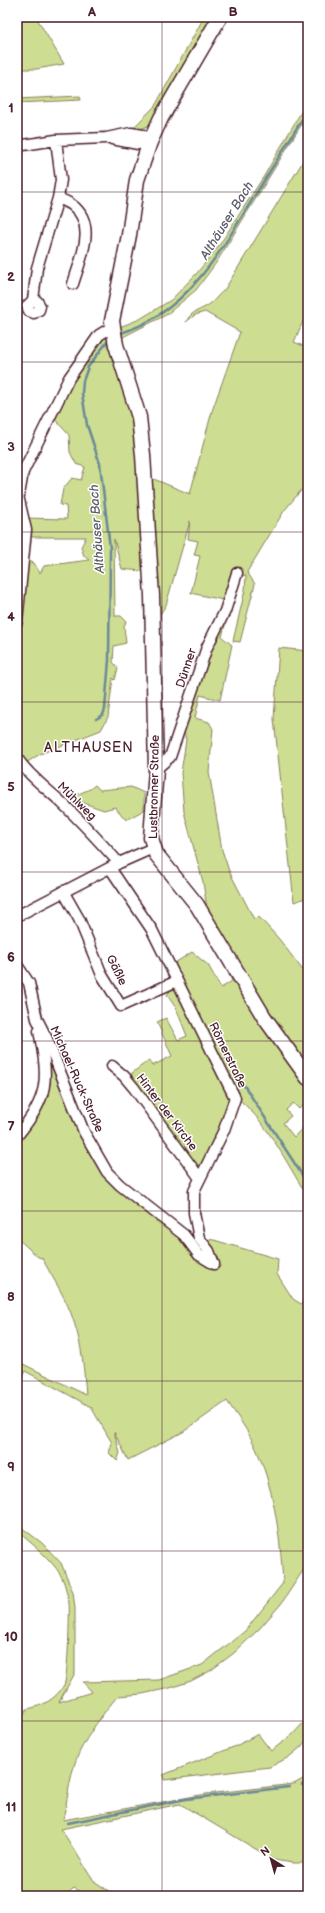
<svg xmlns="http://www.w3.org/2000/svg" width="325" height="1913" font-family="'Balsamiq Sans',sans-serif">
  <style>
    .green { fill: #cdde92; stroke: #8c7e5e }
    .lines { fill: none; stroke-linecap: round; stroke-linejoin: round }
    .stream { stroke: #6b8898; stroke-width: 2.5 }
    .street-casing { stroke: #4a1f2b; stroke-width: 13 }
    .secondary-casing { stroke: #4a1f2b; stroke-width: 17 }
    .street { stroke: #fff; stroke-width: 10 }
    .secondary { stroke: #fff; stroke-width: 14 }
    .grid { fill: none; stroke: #4a1f2b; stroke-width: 1; stroke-opacity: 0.55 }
    .labels { text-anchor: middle; stroke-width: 3; stroke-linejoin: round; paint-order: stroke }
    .street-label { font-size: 12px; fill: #4a1f2b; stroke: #fff }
    .water-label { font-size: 13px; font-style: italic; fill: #5d5c6a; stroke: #fff }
    .quarter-label { font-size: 14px; letter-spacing: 1px; fill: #4a1f2b; stroke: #fff }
    .neatline { fill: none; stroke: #4a1f2b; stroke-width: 1.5 }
    .grid-label { font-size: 13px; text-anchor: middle; font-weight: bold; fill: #4a1f2b }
  </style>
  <rect width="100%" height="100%" fill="#fff"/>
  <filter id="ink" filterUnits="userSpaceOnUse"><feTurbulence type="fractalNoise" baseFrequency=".025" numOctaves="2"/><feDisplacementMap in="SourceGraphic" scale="8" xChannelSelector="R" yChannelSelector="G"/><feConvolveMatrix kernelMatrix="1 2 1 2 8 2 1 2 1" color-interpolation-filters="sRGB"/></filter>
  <g filter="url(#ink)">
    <path class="green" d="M17,17h19l28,47 -27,5h-20z
      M204,17h24l-38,64 -21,41v-8l-11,-3 -10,15 -17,7 3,-6 21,-21z
      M80,96l1,4 -64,3v-4z
      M308,100v14l-92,149 -20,27 -30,25 -51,26 7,23 22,111 46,19 22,-83 28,-79 -35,-20 -10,3 -9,7c5,-12 16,-11 25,-19 5,-4 9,-10 14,-14l83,-136v157l-14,32 14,6v134l-24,29 -37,61 8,12 -15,58 -7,-1 12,-51 1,-14 -9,-3 3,-6 -8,3 -9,30 -32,-7 9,-37 -6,-1 4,-14 -10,-2 2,-18 -24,84 -14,22 -2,-55 -28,-3 -8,-30 1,77h6l5,5 -2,6 2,16 -12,3 -1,16 5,6 -3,12 -2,-2 -5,39 -7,13 -61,24 -17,11 -6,-7v-136l6,-63 11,4 6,10 4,-7 45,-6 -5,-4 -3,-9 5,-10h-61l-2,-19 44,1 -1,-13 -6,-1 3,-16 9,-11 9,2 4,-13 -9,-3 -6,-12 -1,-17 -18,-20 48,-80 41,-16 31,-19 26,-27 23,-29 44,-68z
      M227,617l-5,20 10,8 -12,55 -20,-5 -5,23 14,4 4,7 -4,43 13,78 7,21 25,48 5,-2 20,22 29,38v133l-4,-5 -5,4 -6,-6 -7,7 5,6 -8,7 11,14 14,-15v75c-22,-34 -42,-79 -75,-102l2,3 -36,79 -70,-95 3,-9 17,-13 3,6 20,-10 -15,-34 9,-4 12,22 9,-4 -11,-28 -9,-13 10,-14 -7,-15 22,-14 16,13 13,23 11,-7 -35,-76 10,4 -4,-27 -19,-70 -3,-39 5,-33 -4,-19 25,-74z
      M279,648l29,3v246l-14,5 -20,-183z
      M95,785l5,5 31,-3 13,6v17l-18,10 -11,-13 -11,3 -35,-12 21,-9z
      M52,1051l55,121 100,88 -8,-22 15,2 64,19 -1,15 16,25 8,5 7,-5v264l-27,41 -21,24 -26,25 -24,18 -19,10 -21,7 -28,6 -24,2c-14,15 -37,48 -43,67 -6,18 -8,39 -12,57l143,-26 88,-10 14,-8v87h-15l-19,-3 -94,-56 -119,25 33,52 22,15h-27l-15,-8 -10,8h-47v-171l10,-16c16,-3 29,-10 37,-24 4,-7 6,-72 5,-82 -2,-9 -4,-21 -9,-29 -8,-14 -30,-32 -43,-43v-7l25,19 19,20 12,29 2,16v65l-16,29 33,-10 -9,-10 76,-2 43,-15 43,-34 38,-48c-3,-49 -9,-99 -31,-143 -7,-14 -17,-27 -25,-39l-44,31 -55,28 -14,-28 6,21 -3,8 -8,-8 3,-10 -21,-36 -66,-36 -8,14v-24l69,34c-2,-25 -4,-50 -12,-73 -7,-23 -21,-43 -32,-64l-4,-1 -21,-19v-102l15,-18 13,-55z
      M308,1718v20l-7,9 -12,10 -19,10 -106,13 -1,-5 73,-29 22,-12 13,17 21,-16z"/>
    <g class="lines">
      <path class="stream" d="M121,333c65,-20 98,-79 131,-133 19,-30 37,-60 56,-90
        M96,719l7,-4 2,-6 4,-49 1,-112 -10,-84 -13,-39 -5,-32 1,-12 5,-14 19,-25
        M225,1056l83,128
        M302,1785l6,-4
        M68,1823l118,-24 103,-12"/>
      <defs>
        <path id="street" d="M112,139l26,5 12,-2
          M17,146l39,-6 50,-2 25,-5 12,2 7,7
          M58,198c4,2 10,4 14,7 26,19 8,55 1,79
          M33,300l4,1 3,5 -1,4 -5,3 -5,-2 -2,-5 6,-6 4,-32 21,-70 3,-18 -5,-40
          M17,507l6,-35 46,-94 30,-43 13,-8
          M17,622l9,-92 -7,-30
          M17,758c11,17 29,30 44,44 20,19 39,40 58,61
          M156,769l14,-12 37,-110 18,-36 12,-38
          M110,868l42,62 83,168 -11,32 -30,61v22l5,25 10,13 5,13
          M63,891l16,28 23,56 19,31 56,-25
          M17,916l102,-53 34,-15
          M17,965l12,18 8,36 10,20 37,93 23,40 13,13 64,50 15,20 15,9
          M112,1066l12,10 10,12 65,89
          M17,1136c32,-40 32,-55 22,-105"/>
        <path id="secondary" d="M220,17l-59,101 -11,24 -13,38 -8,55 -17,86 4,24 23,72 4,38 9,141 4,173 -5,69 5,16 41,51 67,112 44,61"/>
      </defs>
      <use href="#street" class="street-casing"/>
      <use href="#secondary" class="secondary-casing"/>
      <use href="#street" class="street"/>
      <use href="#secondary" class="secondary"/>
    </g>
  </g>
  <path class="grid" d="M162,17v1879M17,192h291M17,362h291M17,532h291M17,702h291M17,872h291M17,1041h291M17,1211h291M17,1381h291M17,1551h291M17,1721h291"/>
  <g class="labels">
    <g class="street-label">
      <text transform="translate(186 668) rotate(-72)" y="4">Dünner</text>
      <text transform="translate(154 787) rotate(-89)" y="4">Lustbronner Straße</text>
      <text transform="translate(77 801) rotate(44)" y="4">Mühlweg</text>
      <text transform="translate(117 970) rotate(64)" y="4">Gäßle</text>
      <text transform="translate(228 1055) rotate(64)" y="4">Römerstraße</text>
      <text transform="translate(77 1079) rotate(66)" y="4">Michael-Ruck-Straße</text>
      <text transform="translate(167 1112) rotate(53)" y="4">Hinter der Kirche</text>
    </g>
    <g class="water-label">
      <text transform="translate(226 220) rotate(-58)" y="5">Althäuser Bach</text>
      <text transform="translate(96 529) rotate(-94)" y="5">Althäuser Bach</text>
    </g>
    <g class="quarter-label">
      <text x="89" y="752">ALTHAUSEN</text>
    </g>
  </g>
  <rect width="325" height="1913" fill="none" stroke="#fff" stroke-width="44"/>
  <g transform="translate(271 1859) rotate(323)" stroke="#ffffff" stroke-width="3" paint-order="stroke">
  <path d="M0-3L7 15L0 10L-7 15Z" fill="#4a1f2b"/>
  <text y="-6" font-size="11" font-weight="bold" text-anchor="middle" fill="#4a1f2b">N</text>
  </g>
  <rect x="22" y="22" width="281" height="1869" class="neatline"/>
  <g class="grid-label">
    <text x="92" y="16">A</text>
    <text x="233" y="16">B</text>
    <text x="11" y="112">1</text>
    <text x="11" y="281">2</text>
    <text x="11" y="451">3</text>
    <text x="11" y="621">4</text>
    <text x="11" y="791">5</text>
    <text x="11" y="961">6</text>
    <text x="11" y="1131">7</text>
    <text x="11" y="1301">8</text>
    <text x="11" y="1471">9</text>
    <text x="11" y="1641">10</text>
    <text x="11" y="1811">11</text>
  </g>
</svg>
